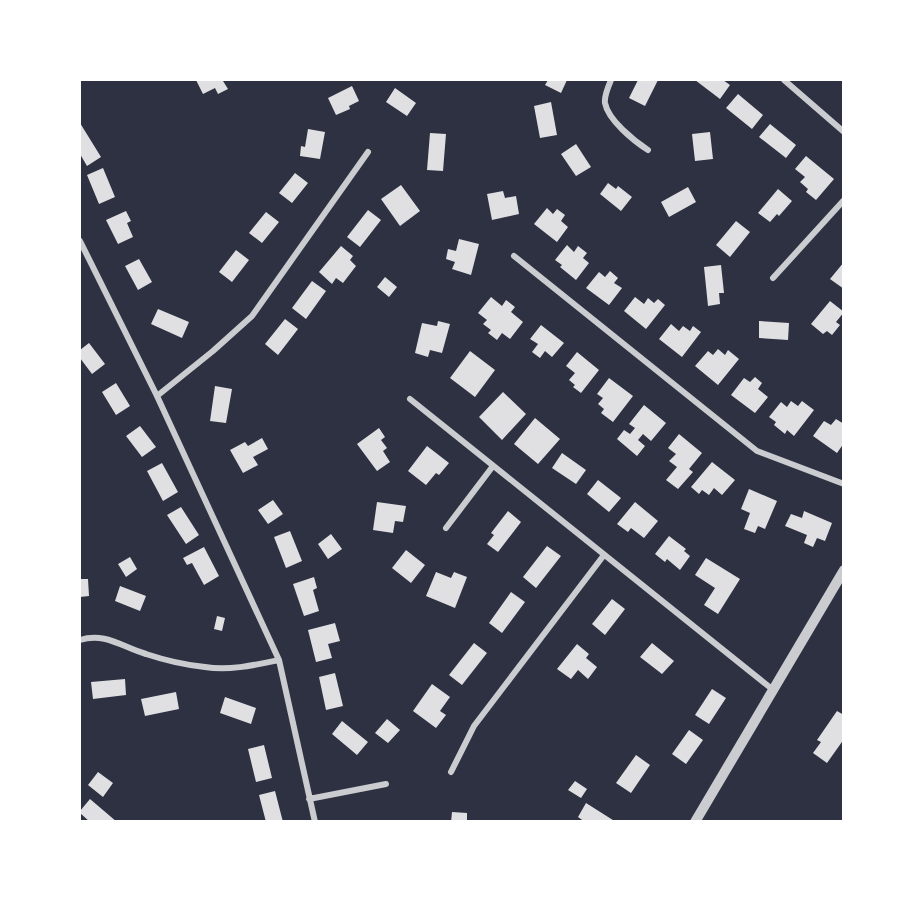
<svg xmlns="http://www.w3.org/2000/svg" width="923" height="901" font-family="Raleway,sans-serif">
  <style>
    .building { fill: #e0e0e3 }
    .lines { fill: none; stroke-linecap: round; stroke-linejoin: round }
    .minor { stroke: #caccd0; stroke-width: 6 }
    .tertiary { stroke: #caccd0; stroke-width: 10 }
  </style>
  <rect width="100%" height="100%" fill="#2d3142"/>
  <path class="building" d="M196,80h31l-4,1 5,8 -10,5 -3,-6 -12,6z
    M548,80h19l-6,13 -16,-8z
    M638,80h20l-13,26 -16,-8z
    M695,80h28l7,5 -10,14z
    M352,86l7,15 -10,5 1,3 -14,6 -8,-17z
    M395,88l21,15 -9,13 -21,-14z
    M738,94l25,21 -11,14 -26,-21z
    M551,102l6,33 -17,3 -6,-32z
    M80,123l21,34 -14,9 -7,-12z
    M770,124l26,21 -10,13 -27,-21z
    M308,129l17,3 -5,27 -20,-3 1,-10 4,1z
    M710,132l3,27 -18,2 -3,-27z
    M430,133l16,1 -3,37 -16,-1z
    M576,144l15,23 -15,9 -15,-22z
    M806,156l28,23 -18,21 -10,-8 2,-3 -8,-7 5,-5 -10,-8z
    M103,168l12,29 -16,7 -12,-29z
    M295,173l13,10 -16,20 -13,-10z
    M608,183l8,6 2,-3 14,11 -11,14 -21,-17z
    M401,185l19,26 -20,15 -19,-27z
    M688,187l8,15 -27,15 -8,-15z
    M778,189l14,12 -13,15 -2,-2 -7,8 -12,-9z
    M503,191l2,7 11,-2 3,18 -27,6 -5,-26z
    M547,208l6,6 4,-5 8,6 -4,6 7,6 -11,15 -23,-18z
    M368,210l13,10 -21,27 -13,-10z
    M126,211l5,10 -4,2 6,14 -15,7 -12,-24z
    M266,212l13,10 -17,21 -13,-10z
    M736,221l14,11 -20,25 -14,-12z
    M459,239l20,5 -8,31 -19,-6 3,-7 -9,-3 2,-10 8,2z
    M567,245l7,7 4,-6 9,7 -4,5 6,5 -13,17 -16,-13 2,-2 -7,-5z
    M341,246l12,10 -3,4 6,6 -13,17 -7,-5 -4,6 -13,-12z
    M236,250l13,10 -17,22 -13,-10z
    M139,259l13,23 -14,8 -13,-24z
    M844,262v27l-14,-10z
    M721,265l3,28h-5l1,11 -12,2 -4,-39z
    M610,271l8,7 -4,5 8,5 -13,17 -23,-17 13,-16 6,5z
    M385,277l12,10 -8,10 -12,-10z
    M312,281l14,10 -20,28 -14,-11z
    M491,297l11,9 4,-6 9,7 -4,5 12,10 -13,17 -8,-6 -5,7 -9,-7 3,-3 -8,-6 4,-4 -9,-7z
    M635,297l9,7 4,-6 6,5 4,-4 7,6 -19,24 -22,-18z
    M830,301l14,11 -8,10 4,3 -8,10 -5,-4 -4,3 -12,-10z
    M158,309l31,13 -7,16 -31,-14z
    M285,319l13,10 -20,26 -13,-11z
    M438,321l12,3 -8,29 -12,-3 -2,7 -13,-4 7,-30 15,3z
    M759,321l30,2 -1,17 -29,-2z
    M671,324l8,7 4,-5 7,5 3,-5 8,6 -19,25 -23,-18z
    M541,325l23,18 -12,14 -7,-6 -5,7 -8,-6 6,-8 -8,-5z
    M89,343l16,21 -13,10 -12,-16v-8z
    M718,349l7,6 3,-5 11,9 -21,26 -23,-19 13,-15 5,4z
    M470,351l25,19 -20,27 -25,-19z
    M577,352l22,18 -18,23 -8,-6 2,-2 -6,-5 6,-7 -9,-7z
    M755,377l7,6 -4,6 10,8 -13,16 -24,-18 13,-17 6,4z
    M609,378l24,18 -20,26 -12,-9 3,-4 -6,-5 5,-6 -6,-4z
    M116,383l14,23 -14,9 -14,-23z
    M215,386l17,3 -6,34 -16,-2z
    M503,392l23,22 -24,26 -23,-23z
    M791,401l7,5 4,-5 12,9 -20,26 -7,-6 -2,4 -11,-9 2,-3 -7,-5 12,-15 6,5z
    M644,405l22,18 -15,18 -8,-7 -5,6 7,6 -8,10 -20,-17 7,-9 6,4 5,-6 -6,-4z
    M535,418l25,21 -22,25 -24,-20z
    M836,419l8,5 -2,10 2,1v8l-7,10 -24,-17 11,-15 7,4z
    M140,426l16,21 -14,10 -16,-21z
    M379,428l6,9 -4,3 6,8 -4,3 7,11 -13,9 -20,-27z
    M679,434l23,19 -13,16 4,3 -15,17 -12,-9 11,-13 -8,-6 7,-7 -8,-6z
    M262,438l6,11 -15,8 5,8 -15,8 -13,-23 15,-8 3,4z
    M427,446l22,17 -10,12 -3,-2 -10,12 -18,-14z
    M562,453l24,17 -10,14 -24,-16z
    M712,462l23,18 -13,15 -8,-7 -5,7 -7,-5 -3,4 -8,-7z
    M162,463l16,29 -15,9 -16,-30z
    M598,480l23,18 -12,14 -22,-18z
    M749,489l28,12 -12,28 -7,-3 -3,7 -11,-4 6,-16 -9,-4z
    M273,500l10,14 -15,10 -10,-14z
    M377,502l29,4 -3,16 -8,-1 -2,12 -20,-3z
    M635,502l23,19 -14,17 -13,-10 -3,4 -11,-8z
    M181,507l18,28 -13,9 -19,-29z
    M508,511l13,11 -23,30 -11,-8 7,-9 -3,-2z
    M804,511l28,12 -7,18 -8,-3 -4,9 -9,-4 3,-8 -22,-9 6,-12 11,4z
    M290,531l12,30 -16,7 -12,-31z
    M331,534l11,15 -14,10 -10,-15z
    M669,536l17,13 -2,2 6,5 -10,14 -13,-11 -2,3 -10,-8z
    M547,546l14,10 -25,32 -13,-11z
    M204,547l15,29 -15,9 -12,-22 -5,2 -4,-7z
    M406,550l19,15 -14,18 -19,-15z
    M130,557l7,12 -11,8 -8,-13z
    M706,558l34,21 -22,35 -14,-9 11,-17 -20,-13z
    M436,572l15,6 3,-6 13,5 -12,31 -29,-12z
    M314,577l3,11 -4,2 6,21 -15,5 -11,-32z
    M80,579h8l1,17 -9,1z
    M120,586l26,10 -6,15 -25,-10z
    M511,592l14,10 -23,31 -13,-10z
    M612,599l13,10 -20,26 -13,-11z
    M217,616l8,2 -3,13 -8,-2z
    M335,623l5,18 -12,3 4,14 -16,4 -8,-32z
    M474,643l13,10 -25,32 -13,-10z
    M652,643l22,18 -12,13 -22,-17z
    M577,644l12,10 -3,4 11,9 -9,12 -10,-9 -7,9 -14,-10z
    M335,673l8,33 -17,4 -7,-33z
    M125,679l1,16 -33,4 -2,-17z
    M432,684l18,13 -10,14 6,4 -10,13 -23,-17z
    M712,689l14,9 -17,26 -14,-9z
    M176,692l3,17 -34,7 -4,-17z
    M225,697l31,11 -5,16 -31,-11z
    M837,711l7,4v24l-17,24 -14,-10 8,-11 -4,-2z
    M387,719l13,11 -12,13 -13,-10z
    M342,721l26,21 -11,13 -25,-21z
    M689,730l14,10 -17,24 -14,-10z
    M264,745l8,33 -16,4 -8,-33z
    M636,755l14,10 -19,28 -15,-10z
    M98,772l15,11 -10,14 -15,-12z
    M575,781l12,8 -6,9 -13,-8z
    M275,791l8,31h-17l-7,-27z
    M90,799l27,23h-27l-10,-9v-2z
    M586,803l30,19h-31l-7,-5z
    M452,812l15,1v9h-16z"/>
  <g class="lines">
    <path class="minor" d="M611,80c-3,7 -7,16 -6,23 3,17 29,38 43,47
      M784,80l60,52
      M80,241l77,155 122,264 36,162
      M514,256l243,195 87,33
      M773,278l71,-78
      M157,396l56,-45 39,-35 116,-164
      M410,399l362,290
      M446,528l47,-62
      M80,640c25,-8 42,7 66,14 18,6 39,11 59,13 24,4 50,-2 74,-7
      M451,772l23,-46 130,-171
      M309,799l77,-15"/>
    <path class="tertiary" d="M695,822l149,-252"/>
  </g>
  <rect width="923" height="901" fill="none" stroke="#ffffff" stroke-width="162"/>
</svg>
